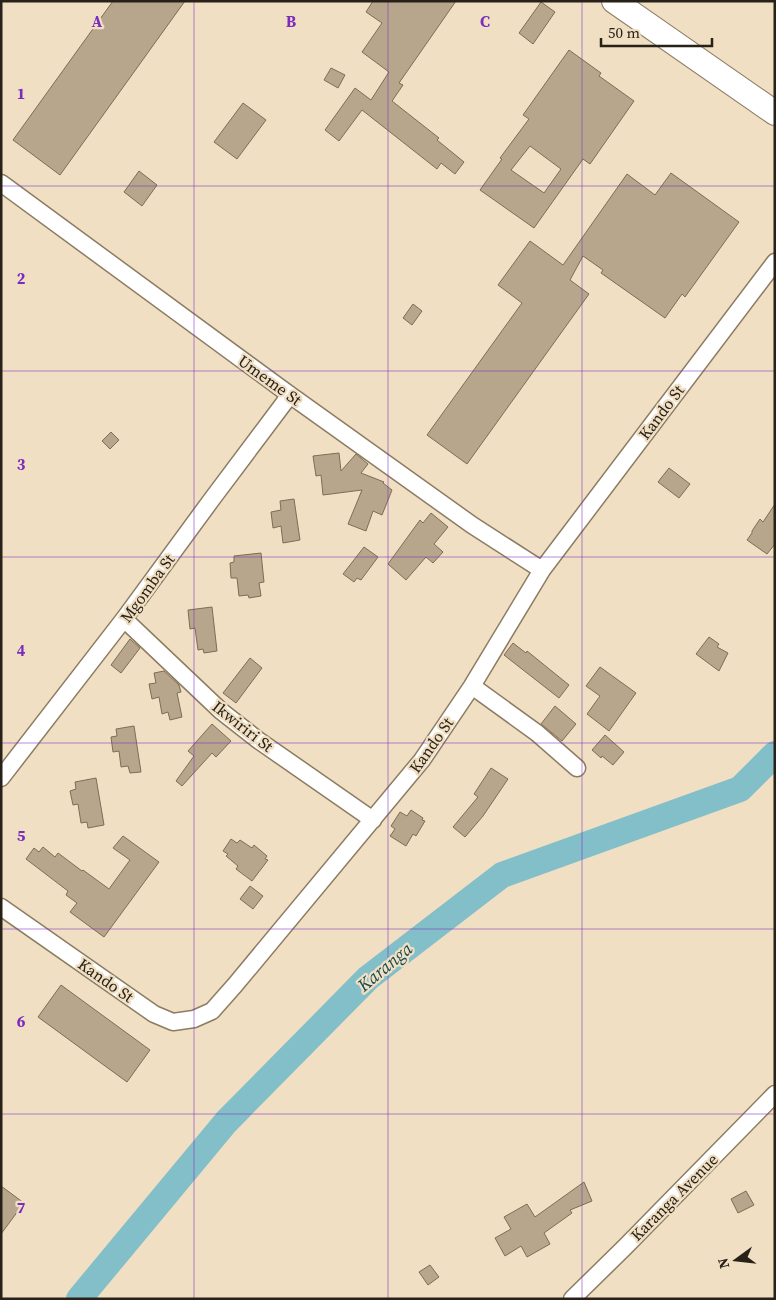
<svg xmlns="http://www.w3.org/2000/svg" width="776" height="1300" font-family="'Source Serif 4',serif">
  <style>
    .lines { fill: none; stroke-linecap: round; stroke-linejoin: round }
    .river { stroke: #83bfc8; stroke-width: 26 }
    .building { fill: #b7a68c; stroke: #7d6d54; fill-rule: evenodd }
    .street-casing { stroke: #8b7c62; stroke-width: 19 }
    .secondary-casing { stroke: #8b7c62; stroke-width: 26 }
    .street { stroke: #fff; stroke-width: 16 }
    .secondary { stroke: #fff; stroke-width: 24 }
    .grid { fill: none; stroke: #7b2cbf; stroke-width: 1; stroke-opacity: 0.55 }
    .labels { text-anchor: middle; stroke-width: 4.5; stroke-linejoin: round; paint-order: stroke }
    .street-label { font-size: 16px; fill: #282117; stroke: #f0dfc3 }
    .water-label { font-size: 18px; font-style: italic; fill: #164b52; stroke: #f0dfc3 }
    .grid-label { font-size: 16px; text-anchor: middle; font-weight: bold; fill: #7b2cbf; stroke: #f0dfc3; stroke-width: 4.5; stroke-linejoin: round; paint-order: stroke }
  </style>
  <rect width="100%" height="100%" fill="#f0dfc3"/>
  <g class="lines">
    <path class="river" d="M79,1299l147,-177 142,-144 134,-103 238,-86 35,-35"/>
  </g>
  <path class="building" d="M113,1h72l-125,174 -47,-35z
    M373,1h83l-57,82 4,2 -11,16 47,37 -2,2 27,22 -9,12 -14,-11 -4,6 -75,-59 -23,31 -14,-11 30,-42 16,12 18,-28 -27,-20 20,-29 -16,-11z
    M541,2l14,10 -22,32 -14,-11z
    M569,50l32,23 -2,3 35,25 -44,63 -7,-5 -49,69 -54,-38 22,-31 -2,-1 29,-39 -6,-4zM530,146l31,23 -17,24 -33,-23z
    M331,68l14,7 -7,13 -14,-8z
    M243,103l23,17 -29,39 -23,-17z
    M139,171l18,14 -15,21 -18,-14z
    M671,173l68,49 -54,75 -3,-3 -17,24 -64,-45 2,-3 -20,-14 -13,24 19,14 -122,170 -40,-29 95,-132 -24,-18 32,-44 33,24 64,-91 28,21z
    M413,304l9,7 -10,14 -9,-7z
    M111,432l8,8 -9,9 -8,-8z
    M339,453l2,18 15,-17 12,10 -7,9 23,9 -1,1 9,7 -10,25 -9,-4 -7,20 -18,-7 14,-34 -39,5 -2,-20 -5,1 -3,-20z
    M669,468l21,16 -11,14 -21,-16z
    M294,499l6,41 -17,3 -2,-17 -8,2 -2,-16 10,-2 -1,-9z
    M775,504v40l-8,10 -20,-14 5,-7v-2l8,-12 3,3z
    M431,513l17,14 -14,17 9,8 -10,11 -7,-6 -20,23 -18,-16 32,-44 3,3z
    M364,547l14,10 -17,23 -4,-2 -3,4 -11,-8z
    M261,553l3,29 -5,1 2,13 -12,2 -1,-3 -9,1 -2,-18h-6l-1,-15 4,-1v-6z
    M212,607l5,44 -13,2 -1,-4 -5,1 -3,-22 -5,1 -2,-19z
    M709,637l10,7 -2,3 11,6 -9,18 -23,-17z
    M130,639l10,9 -19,25 -10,-8z
    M513,643l13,10 1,-2 42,34 -10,13 -55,-43z
    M250,658l12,10 -26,35 -13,-10z
    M600,667l36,26 -27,38 -22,-17 13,-18 -14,-10z
    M164,671l15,14 2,7 -4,1 5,24 -12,3 -2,-8 -6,2 -3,-17 -7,2 -3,-15 7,-1 -2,-10z
    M555,706l21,18 -14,17 -21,-17z
    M212,724l19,17 -15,16 -4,-4 -30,33 -6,-5 18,-25 -6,-5z
    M134,726l7,46 -11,1 -2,-7 -7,1 -2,-16 -6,1 -2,-15 6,-1 -1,-7z
    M605,735l19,17 -11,13 -11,-9 -1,2 -9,-8z
    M491,768l17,11 -25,37 -18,21 -12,-10 25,-30 -4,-3z
    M96,778l8,47 -16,3 -1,-6 -6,1 -3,-19 -5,1 -3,-14 6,-2 -1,-7z
    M411,810l12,8 -1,2 3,1 -9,15 -3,-2 -7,12 -16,-10 5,-7 -4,-3 9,-14 7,4z
    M123,836l36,26 -55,75 -34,-25 7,-9 -11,-8 2,-4 -42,-32 8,-11 5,4 4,-5 12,10 3,-4 24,18 1,-1 26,19 21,-29 -17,-12z
    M231,839l6,4 3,-3 12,8 2,-3 13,11 -2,3 3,1 -16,21 -16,-12 2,-3 -12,-10 2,-2 -5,-3z
    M250,886l13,10 -10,13 -13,-10z
    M61,985l89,65 -23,32 -89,-65z
    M584,1182l8,19 -22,9 2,3 -28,20 6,11 -23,13 -6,-11 -16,10 -10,-18 16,-9 -7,-12 23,-13 8,13z
    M1,1186l23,17 -23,31z
    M746,1191l8,14 -16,8 -7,-14z
    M430,1265l9,12 -11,8 -9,-13z"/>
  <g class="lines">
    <defs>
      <path id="street" d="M1,183l289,212 182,130 70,45
        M124,619l97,92 37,29 115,80
        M472,686l65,47 40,35
        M1,778l123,-159 88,-120 78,-104
        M1,907l153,107 19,8 21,-3 18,-8 23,-26 187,-225 50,-74 70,-116 233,-308
        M572,1299l53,-52 150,-153"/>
      <path id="secondary" d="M614,1l161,112"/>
    </defs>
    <use href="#street" class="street-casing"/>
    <use href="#secondary" class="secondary-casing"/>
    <use href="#street" class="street"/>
    <use href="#secondary" class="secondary"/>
  </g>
  <path class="grid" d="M194,1v1298M388,1v1298M582,1v1298M1,186h774M1,371h774M1,557h774M1,743h774M1,929h774M1,1114h774"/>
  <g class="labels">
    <g class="street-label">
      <text transform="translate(270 380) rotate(36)" y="6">Umeme St</text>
      <text transform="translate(661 412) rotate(-53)" y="6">Kando St</text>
      <text transform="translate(147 588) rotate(-54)" y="6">Mgomba St</text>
      <text transform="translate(243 726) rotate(38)" y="6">Ikwiriri St</text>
      <text transform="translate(431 745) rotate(-55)" y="6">Kando St</text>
      <text transform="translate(106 980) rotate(35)" y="6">Kando St</text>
      <text transform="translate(674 1197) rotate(-45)" y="6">Karanga Avenue</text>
    </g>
    <g class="water-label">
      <text transform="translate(385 967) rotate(-40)" y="6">Karanga</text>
    </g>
  </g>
  <g class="grid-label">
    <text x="97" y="27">A</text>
    <text x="291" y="27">B</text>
    <text x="485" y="27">C</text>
    <text x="21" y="99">1</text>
    <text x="21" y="284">2</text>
    <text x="21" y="470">3</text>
    <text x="21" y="656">4</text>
    <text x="21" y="841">5</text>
    <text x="21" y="1027">6</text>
    <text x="21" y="1213">7</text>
  </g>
  <rect width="776" height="1300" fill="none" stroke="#282117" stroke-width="5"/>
  <g transform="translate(736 1260) rotate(255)" stroke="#f0dfc3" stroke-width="4" paint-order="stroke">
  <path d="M0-4L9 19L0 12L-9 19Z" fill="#282117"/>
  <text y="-8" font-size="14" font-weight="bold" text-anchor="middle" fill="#282117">N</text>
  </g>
  <path d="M601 38v8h111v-8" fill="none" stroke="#282117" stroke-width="2.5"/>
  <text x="608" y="38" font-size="15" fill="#282117" stroke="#f0dfc3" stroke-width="4" paint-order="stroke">50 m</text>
</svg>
